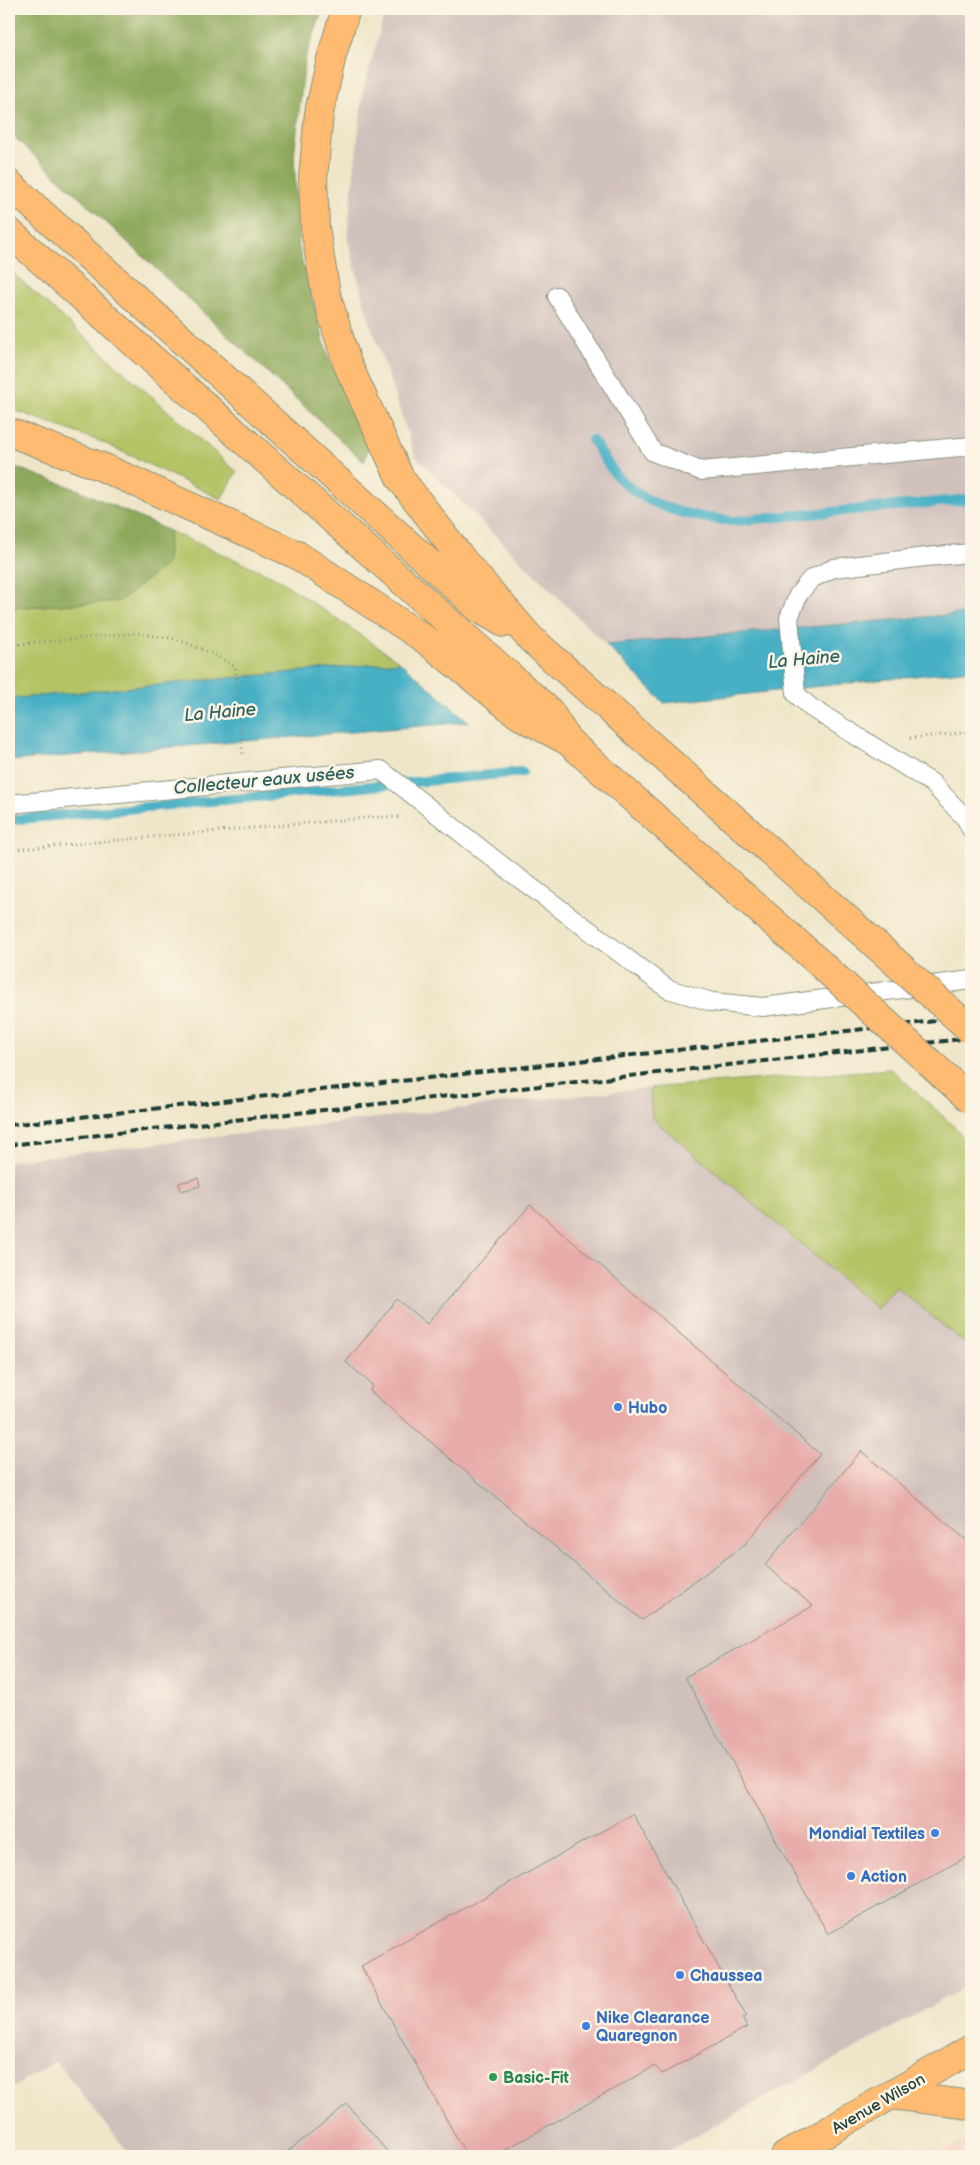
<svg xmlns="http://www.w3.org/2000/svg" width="980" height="2165" font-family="'Balsamiq Sans',sans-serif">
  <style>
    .built { fill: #f4d3c0 }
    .industrial { fill: #d0c0bc }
    .green { fill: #b3c366; stroke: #69804d }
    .forest { fill: #8ea95b; stroke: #567348 }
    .water { fill: #47b0c5; stroke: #33767c }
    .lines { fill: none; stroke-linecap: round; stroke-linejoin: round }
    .stream { stroke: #47b0c5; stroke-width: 10 }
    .building { fill: #e7aca9 }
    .service-casing { stroke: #87927e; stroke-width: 20 }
    .primary-casing { stroke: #87927e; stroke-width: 30 }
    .motorway-casing { stroke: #87927e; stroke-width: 30 }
    .path { stroke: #87927e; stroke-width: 3; stroke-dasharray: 1 4; stroke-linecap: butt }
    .service { stroke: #fff; stroke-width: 18 }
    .primary { stroke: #ffbb71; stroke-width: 28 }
    .motorway { stroke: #ffbb71; stroke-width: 28 }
    .rail { stroke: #1f3d34; stroke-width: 4; stroke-dasharray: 8 4; stroke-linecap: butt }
    .motorway-bridge-casing { stroke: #87927e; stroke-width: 30; stroke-linecap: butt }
    .motorway-bridge { stroke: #ffbb71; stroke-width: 28 }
    .shop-dot { fill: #3f7fe0; stroke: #fcf5e5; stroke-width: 2 }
    .leisure-dot { fill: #2e9e5b; stroke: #fcf5e5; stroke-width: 2 }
    .labels { text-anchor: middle; stroke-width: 5; stroke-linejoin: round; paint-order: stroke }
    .shop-label { font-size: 16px; font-weight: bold; fill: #366cbe; stroke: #fcf5e5; text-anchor: start }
    .leisure-label { font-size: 16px; font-weight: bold; fill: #27864d; stroke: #fcf5e5; text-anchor: start }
    .street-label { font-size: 16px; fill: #1f3d34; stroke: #fcf5e5 }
    .water-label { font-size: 18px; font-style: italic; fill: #2b6060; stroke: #fcf5e5 }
  </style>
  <rect width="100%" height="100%" fill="#fcf5e5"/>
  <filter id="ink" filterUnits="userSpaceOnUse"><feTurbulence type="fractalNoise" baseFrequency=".02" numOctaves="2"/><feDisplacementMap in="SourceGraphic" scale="10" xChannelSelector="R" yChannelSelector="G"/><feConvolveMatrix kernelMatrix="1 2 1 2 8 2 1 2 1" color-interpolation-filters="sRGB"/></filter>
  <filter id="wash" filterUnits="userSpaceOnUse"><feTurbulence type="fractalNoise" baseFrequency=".0096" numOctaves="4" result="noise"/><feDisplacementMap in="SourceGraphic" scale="20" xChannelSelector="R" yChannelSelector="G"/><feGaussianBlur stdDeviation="1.12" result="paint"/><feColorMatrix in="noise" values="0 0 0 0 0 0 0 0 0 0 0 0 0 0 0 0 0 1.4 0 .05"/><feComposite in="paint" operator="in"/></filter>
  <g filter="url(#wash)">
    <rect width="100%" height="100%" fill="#efe6c9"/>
    <path class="built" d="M971,2137v19h-35z"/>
    <path class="industrial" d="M386,9h585v604l-365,32 -191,-189 -48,-143 -20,-76 16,-146z
      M891,1069l67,61 13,26v828l-312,172h-528l-75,-95 -47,29v-929l505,-59 136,-14z"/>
    <path class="green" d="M9,270l228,202 -16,27 -119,-57 -93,-34z
      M169,531l106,46 125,85 -391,37v-91l111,-7 47,-37z
      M891,1069l67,61 13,26v192l-75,-61 -19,22 -225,-191 -2,-30z"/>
    <path class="forest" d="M9,9h314l-18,50 -11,97 5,94 29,106 41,90 -5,16 -355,-330z
      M9,465l70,25 90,41 -2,33 -47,37 -111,7z"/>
    <path class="water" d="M971,613v57l-307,33 -58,-58z
      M400,662l69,60 -460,39v-62z"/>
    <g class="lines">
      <path class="stream" d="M592,440c8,11 15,24 24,35 30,33 76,43 119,46l236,-22
        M9,820l513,-48"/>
    </g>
    <g id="blocks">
      <path class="building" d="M198,1178l2,8 -19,5 -2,-8z
        M530,1205l290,249 -76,91 -102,75 -272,-229 2,-6 -26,-23 51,-63 30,25z
        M861,1451l110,93v314l-1,-3 -142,79 -143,-257 128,-71 -48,-41z
        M633,1814l113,202 -4,2 5,9 -85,47 -7,-8 -161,90h-27l-106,-190z
        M347,2104l44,52h-109z"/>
    </g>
  </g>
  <g filter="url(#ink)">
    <use href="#blocks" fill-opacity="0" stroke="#87927e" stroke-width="1"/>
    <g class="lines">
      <defs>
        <path id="service" d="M557,296l96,156 48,19 270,-25
          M971,553l-45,4 -92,11 -23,11 -13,16 -9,23 7,76 14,13 122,76 34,36 5,10
          M9,804l372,-34 127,100 160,119 44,13 51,5 208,-27"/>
        <path id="primary" d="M785,2156l186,-107"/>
        <path id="motorway" d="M346,9l-14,46 -13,58 -6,65 2,50 11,66 21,69 53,115 64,84 67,77 344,305
          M9,184l471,425 24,14
          M9,232l540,479 16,25
          M9,432l93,35 195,88 129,85 93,75 49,26 237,209
          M892,2095l79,10"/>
      </defs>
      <use href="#service" class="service-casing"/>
      <use href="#primary" class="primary-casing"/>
      <use href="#motorway" class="motorway-casing"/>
      <path class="path" d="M9,645l129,-12 37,6 30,11 30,16 8,91
        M910,738l61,-6
        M9,850l365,-33h25"/>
      <use href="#service" class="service"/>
      <use href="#primary" class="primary"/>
      <use href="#motorway" class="motorway"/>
      <path class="rail" d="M9,1125l962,-108
        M9,1145l962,-107"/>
      <defs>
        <path id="motorway-bridge" d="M875,944l96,86
          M805,950l166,150"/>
      </defs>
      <use href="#motorway-bridge" class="motorway-bridge-casing"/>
      <use href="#motorway-bridge" class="motorway-bridge"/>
    </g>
  </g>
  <g class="shop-dot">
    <circle cx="618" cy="1407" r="5"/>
    <circle cx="935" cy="1833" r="5"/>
    <circle cx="851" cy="1876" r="5"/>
    <circle cx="680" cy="1975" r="5"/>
    <circle cx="586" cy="2026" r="5"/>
  </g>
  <circle class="leisure-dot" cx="493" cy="2077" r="5"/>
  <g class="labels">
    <g class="shop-label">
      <text x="628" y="1413">Hubo</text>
      <text x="925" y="1839" text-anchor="end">Mondial Textiles</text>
      <text x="861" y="1882">Action</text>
      <text x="690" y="1981">Chaussea</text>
      <text x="596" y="2023">Nike Clearance<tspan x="596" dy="18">Quaregnon</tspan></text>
    </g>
    <g class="leisure-label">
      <text x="503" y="2083">Basic-Fit</text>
    </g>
    <g class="street-label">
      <text transform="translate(878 2103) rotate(-30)" y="6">Avenue Wilson</text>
    </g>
    <g class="water-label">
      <text transform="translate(804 659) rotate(-5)" y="6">La Haine</text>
      <text transform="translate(220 712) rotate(-5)" y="6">La Haine</text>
      <text transform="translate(264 780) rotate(-5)" y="6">Collecteur eaux usées</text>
    </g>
  </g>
  <rect width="980" height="2165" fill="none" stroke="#fcf5e5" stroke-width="30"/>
</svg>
